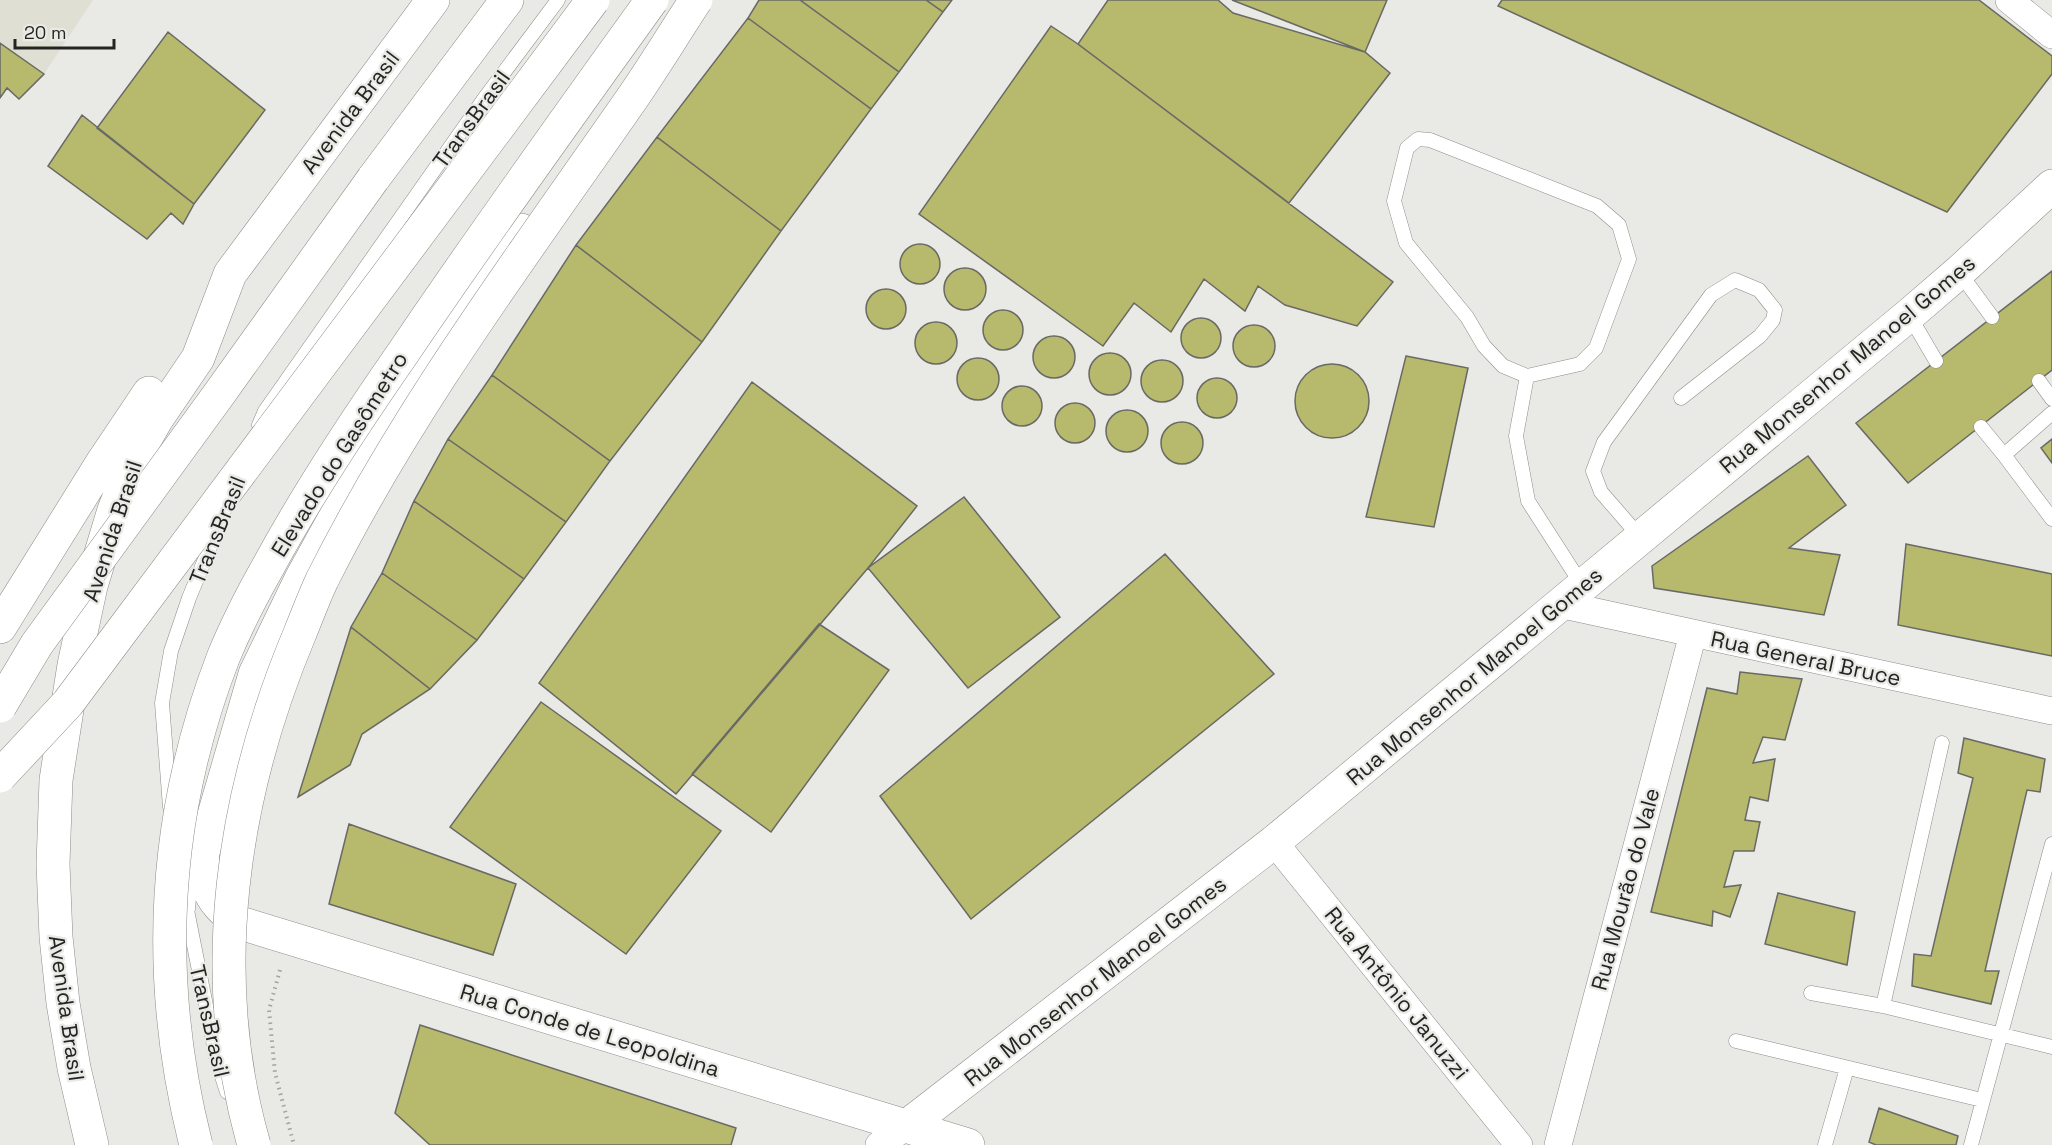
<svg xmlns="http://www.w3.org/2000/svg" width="2052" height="1145" font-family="'Space Grotesk',sans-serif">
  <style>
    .built { fill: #dfe0d3 }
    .building { fill: #b7b96d; stroke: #696965; stroke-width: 1.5 }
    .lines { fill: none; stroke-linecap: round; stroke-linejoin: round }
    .service-casing { stroke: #8c8c88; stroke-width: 15 }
    .minor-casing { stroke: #8c8c88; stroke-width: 28 }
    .tertiary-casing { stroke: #8c8c88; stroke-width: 34 }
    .secondary-casing { stroke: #8c8c88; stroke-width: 34 }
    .trunk-casing { stroke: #8c8c88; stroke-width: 34 }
    .motorway-casing { stroke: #8c8c88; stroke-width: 34 }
    .path { stroke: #a3a39f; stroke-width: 4; stroke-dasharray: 1.5 4.5; stroke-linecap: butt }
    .service { stroke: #fff; stroke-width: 14 }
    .minor { stroke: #fff; stroke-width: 27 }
    .tertiary { stroke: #fff; stroke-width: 33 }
    .secondary { stroke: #fff; stroke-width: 33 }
    .trunk { stroke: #fff; stroke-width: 33 }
    .motorway { stroke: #fff; stroke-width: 33 }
    .trunk-bridge-casing { stroke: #8c8c88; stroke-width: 34; stroke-linecap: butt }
    .motorway-bridge-casing { stroke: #8c8c88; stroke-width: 34; stroke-linecap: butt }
    .trunk-bridge { stroke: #fff; stroke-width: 33 }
    .motorway-bridge { stroke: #fff; stroke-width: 33 }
    .labels { text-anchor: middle; stroke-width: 4.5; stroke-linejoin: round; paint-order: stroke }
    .street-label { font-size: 22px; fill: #242422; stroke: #e9eae5 }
  </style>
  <rect width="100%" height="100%" fill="#e9eae5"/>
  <path class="built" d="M0,0h93l-49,74 -44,-31z"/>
  <path class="building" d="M759,0h41l99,72 -28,37 -123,-91z
    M800,0h126l17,12 -44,60z
    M926,0h26l-9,12z
    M1108,0h110l15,13 132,39 25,21 -101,130 -211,-159z
    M1232,0h155l-22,52z
    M1502,0h477l73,56v18l-105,138 -449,-206z
    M748,18l123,91 -90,122 -124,-94z
    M1051,26l27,18 315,238 -36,44 -72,-21 -27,-19 -13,25 -41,-32 -33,53 -37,-29 -31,43 -184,-132z
    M168,32l97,78 -71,94 -97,-76z
    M0,43l44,31 -25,25 -12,-11 -7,10z
    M82,115l112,89 -11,20 -12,-11 -24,26 -99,-73z
    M657,137l124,94 -79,111 -126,-97z
    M900 264a20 20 0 1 1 40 0a20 20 0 1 1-40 0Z
    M576,245l126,97 -92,119 -118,-86z
    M944 289a21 21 0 1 1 42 0a21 21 0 1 1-42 0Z
    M2052,271v99l-144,113 -52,-60z
    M866 309a20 20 0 1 1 40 0a20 20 0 1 1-40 0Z
    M983 330a20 20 0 1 1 40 0a20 20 0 1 1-40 0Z
    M1181 338a20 20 0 1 1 40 0a20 20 0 1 1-40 0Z
    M915 343a21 21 0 1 1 42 0a21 21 0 1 1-42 0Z
    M1233 346a21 21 0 1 1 42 0a21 21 0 1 1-42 0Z
    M1033 357a21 21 0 1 1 42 0a21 21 0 1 1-42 0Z
    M1089 374a21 21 0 1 1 42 0a21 21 0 1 1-42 0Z
    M1406,356l62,12 -34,159 -68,-10z
    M957 379a21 21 0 1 1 42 0a21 21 0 1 1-42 0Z
    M1141 381a21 21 0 1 1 42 0a21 21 0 1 1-42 0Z
    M1295 401a37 37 0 1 1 74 0a37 37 0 1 1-74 0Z
    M492,375l118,86 -44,61 -118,-83z
    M1197 398a20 20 0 1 1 40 0a20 20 0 1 1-40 0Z
    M752,382l165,124 -49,62 -192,226 -137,-111z
    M1002 406a20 20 0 1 1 40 0a20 20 0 1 1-40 0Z
    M1055 423a20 20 0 1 1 40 0a20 20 0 1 1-40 0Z
    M1106 431a21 21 0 1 1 42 0a21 21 0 1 1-42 0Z
    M1161 443a21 21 0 1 1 42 0a21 21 0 1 1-42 0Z
    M448,439l118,83 -42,57 -110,-78z
    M2052,439v24l-11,-15z
    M1808,456l38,49 -57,43 51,7 -16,60 -170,-27 -2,-22z
    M964,497l96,120 -92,71 -100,-120z
    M414,501l110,78 -47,61 -95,-67z
    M1906,544l146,30v82l-154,-31z
    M1165,554l109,120 -303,245 -91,-123z
    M382,573l95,67 -47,49 -79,-62z
    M819,624l70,46 -118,162 -79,-58z
    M351,627l79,62 -68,45 -12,31 -52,32z
    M1740,672l62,7 -17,61 -22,-3 -10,26 22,-4 -7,42 -18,-4 -5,23 15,2 -6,29h-20l-10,36 17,-2 -11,32 -17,-6 -1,15 -61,-14 56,-224 30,6z
    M541,702l180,129 -95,123 -176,-127z
    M1964,738l81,21 -5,33 -13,-2 -42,181h14l-8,33 -79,-18 2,-32 17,2 42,-178 -15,-5z
    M349,824l167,60 -23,71 -164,-51z
    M1778,893l77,19 -8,53 -82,-21z
    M420,1025l316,103 -5,17h-301l-35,-32z
    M1879,1108l79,28 -2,9h-80l-7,-3z"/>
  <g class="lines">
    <defs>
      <path id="service" d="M1418,139l12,1 167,66 22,19 10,34 -33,89 -16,16 -53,12 -24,-10 -19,-20 -17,-29 -61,-74 -12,-42 13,-53z
        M1959,272l33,45
        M1909,315l27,46
        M1527,376l-11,60 12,65 54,84
        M2039,381l13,18
        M259,425l6,-14 219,-312 74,-99
        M1981,427l23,28 48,-42
        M2004,455l48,64
        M1640,537l-39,-45 -8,-21 11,-29 107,-147 24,-15 24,10 16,20 -2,10 -13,16 -79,62
        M170,807l-8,-104 9,-52 18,-53 33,-80
        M185,900l32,161 10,31
        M188,909l4,-44
        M1811,993l72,13 169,41
        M1883,1006l59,-263
        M1736,1041l246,59
        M1825,1145l22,-77
        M1971,1145l81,-301"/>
      <path id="minor" d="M2009,0l43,35
        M1559,604l493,107
        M1274,842l245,303
        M879,1145l28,-19
        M1558,1145l135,-511"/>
      <path id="tertiary" d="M907,1126l367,-284 635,-527 50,-43 93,-86"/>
      <path id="secondary" d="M521,230l-56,76 -110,175 -54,98 -46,95 -53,182c5,36 7,43 35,66l731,223"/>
      <path id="trunk" d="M0,627l102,-164 47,-70
        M92,1145l-18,-77 -11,-65 -7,-66 -3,-73 3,-84 18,-115 17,-79 23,-76 21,-53 21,-37 42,-62 32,-84 203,-274"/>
      <path id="motorway" d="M373,179l134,-179"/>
    </defs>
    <use href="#service" class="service-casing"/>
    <use href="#minor" class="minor-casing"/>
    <use href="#tertiary" class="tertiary-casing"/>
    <use href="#secondary" class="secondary-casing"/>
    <use href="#trunk" class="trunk-casing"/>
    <use href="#motorway" class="motorway-casing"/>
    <path class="path" d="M280,970l-11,40 6,63 19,72"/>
    <use href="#service" class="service"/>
    <use href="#minor" class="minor"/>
    <use href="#tertiary" class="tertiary"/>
    <use href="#secondary" class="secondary"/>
    <use href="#trunk" class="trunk"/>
    <use href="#motorway" class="motorway"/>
    <defs>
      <path id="trunk-bridge" d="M196,1145c-42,-165 -34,-328 27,-487 13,-32 29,-63 46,-93 40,-74 86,-143 134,-212 81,-120 165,-236 249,-353"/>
      <path id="motorway-bridge" d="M0,706l37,-62 180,-247 156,-218
        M0,776l68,-73 525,-703
        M254,1145c-49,-171 -22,-350 46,-512 7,-17 14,-36 22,-53 86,-172 202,-326 311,-483 22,-32 42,-65 63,-97"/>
    </defs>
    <use href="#trunk-bridge" class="trunk-bridge-casing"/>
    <use href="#motorway-bridge" class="motorway-bridge-casing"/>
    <use href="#trunk-bridge" class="trunk-bridge"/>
    <use href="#motorway-bridge" class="motorway-bridge"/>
  </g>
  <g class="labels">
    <g class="street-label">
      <text transform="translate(350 112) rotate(-53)" y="8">Avenida Brasil</text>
      <text transform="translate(471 119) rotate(-54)" y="8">TransBrasil</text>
      <text transform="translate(1847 364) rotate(-40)" y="8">Rua Monsenhor Manoel Gomes</text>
      <text transform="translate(339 454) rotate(-58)" y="8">Elevado do Gasômetro</text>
      <text transform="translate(217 530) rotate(-68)" y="8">TransBrasil</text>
      <text transform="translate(112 531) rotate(-72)" y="8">Avenida Brasil</text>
      <text transform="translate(1806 658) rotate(12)" y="8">Rua General Bruce</text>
      <text transform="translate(1474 676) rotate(-40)" y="8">Rua Monsenhor Manoel Gomes</text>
      <text transform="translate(1625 889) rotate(-75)" y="8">Rua Mourão do Vale</text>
      <text transform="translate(1095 981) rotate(-38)" y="8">Rua Monsenhor Manoel Gomes</text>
      <text transform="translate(1397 993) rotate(51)" y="8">Rua Antônio Januzzi</text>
      <text transform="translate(67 1008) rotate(82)" y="8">Avenida Brasil</text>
      <text transform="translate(210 1021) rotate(77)" y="8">TransBrasil</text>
      <text transform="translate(590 1030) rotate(17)" y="8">Rua Conde de Leopoldina</text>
    </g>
  </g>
  <path d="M15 39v9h99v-9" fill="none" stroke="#242422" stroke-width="3"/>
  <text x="24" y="39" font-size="18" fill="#242422" stroke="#e9eae5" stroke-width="4.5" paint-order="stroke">20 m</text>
</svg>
